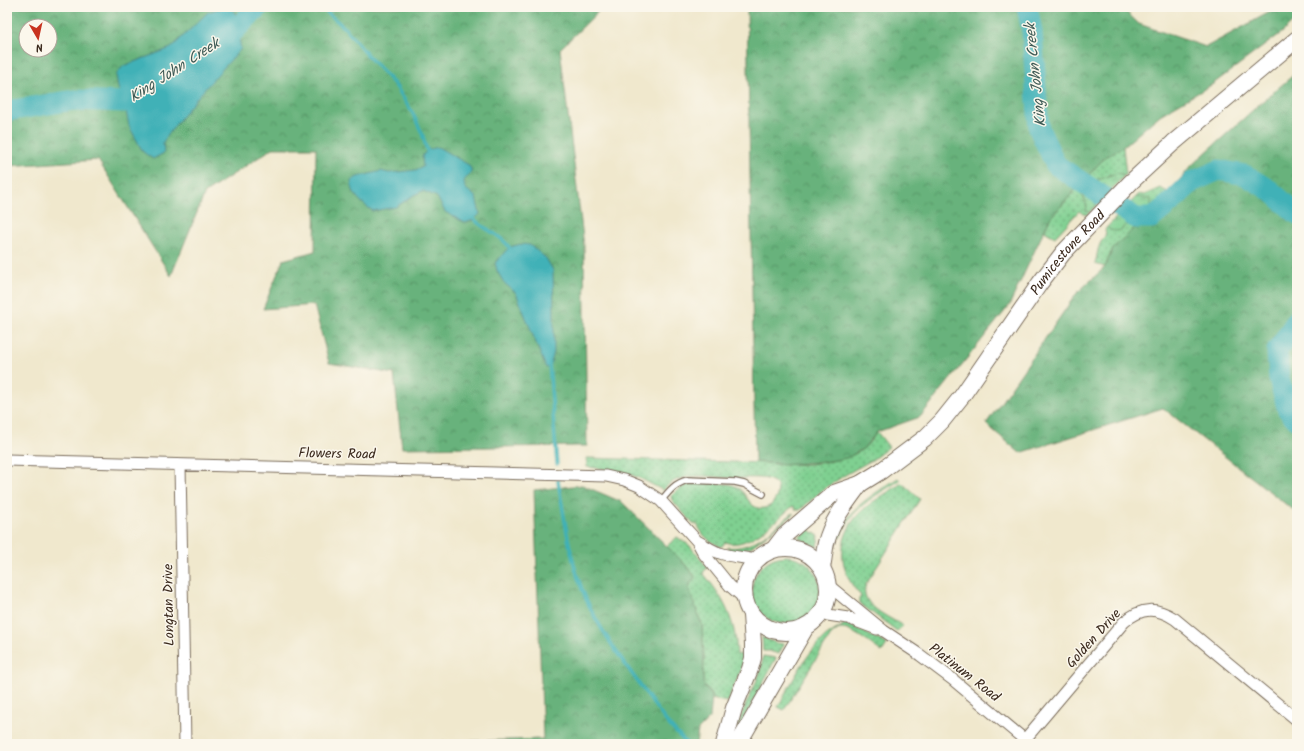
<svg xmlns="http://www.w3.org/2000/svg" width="1304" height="751" font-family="Kalam,sans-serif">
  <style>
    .grass { fill: url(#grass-dots); stroke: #5d7d58 }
    .forest { fill: url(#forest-crowns); stroke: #516e4c; fill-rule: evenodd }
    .wetland { fill: url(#wetland-marsh); stroke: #5d7d58 }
    .water { fill: #40b1b7; stroke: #3e6e6a }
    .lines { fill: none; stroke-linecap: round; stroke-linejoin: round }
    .stream { stroke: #40b1b7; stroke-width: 3.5 }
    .river { stroke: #40b1b7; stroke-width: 21 }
    .lane-casing { stroke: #7a6c5b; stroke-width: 8 }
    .street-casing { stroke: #7a6c5b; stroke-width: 13 }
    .secondary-casing { stroke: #7a6c5b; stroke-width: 18 }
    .lane { stroke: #fff; stroke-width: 5.5 }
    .street { stroke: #fff; stroke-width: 11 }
    .secondary { stroke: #fff; stroke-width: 16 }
    .labels { text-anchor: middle; stroke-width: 3; stroke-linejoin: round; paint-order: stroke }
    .street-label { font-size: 14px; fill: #3b2a1e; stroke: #fbf7ec }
    .water-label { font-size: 15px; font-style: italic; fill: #3d5954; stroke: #fbf7ec }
  </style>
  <defs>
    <pattern id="grass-dots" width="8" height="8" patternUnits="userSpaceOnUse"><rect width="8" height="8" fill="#7fd091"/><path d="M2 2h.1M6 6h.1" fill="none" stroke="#69a976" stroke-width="1.8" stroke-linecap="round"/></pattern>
    <pattern id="forest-crowns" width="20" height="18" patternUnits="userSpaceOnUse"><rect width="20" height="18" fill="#67b27b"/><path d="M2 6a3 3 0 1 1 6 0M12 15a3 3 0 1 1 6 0" fill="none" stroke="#569164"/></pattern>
    <pattern id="wetland-marsh" width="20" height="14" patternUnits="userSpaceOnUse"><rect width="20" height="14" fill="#7fd091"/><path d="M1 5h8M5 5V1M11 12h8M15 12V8" fill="none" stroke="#69a976"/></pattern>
  </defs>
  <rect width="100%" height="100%" fill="#fbf7ec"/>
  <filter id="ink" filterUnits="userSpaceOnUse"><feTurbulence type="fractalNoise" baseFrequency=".025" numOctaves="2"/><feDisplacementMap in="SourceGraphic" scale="8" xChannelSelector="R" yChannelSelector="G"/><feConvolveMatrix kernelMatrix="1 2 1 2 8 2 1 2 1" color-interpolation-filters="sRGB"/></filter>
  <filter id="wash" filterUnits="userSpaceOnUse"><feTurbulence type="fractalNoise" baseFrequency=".012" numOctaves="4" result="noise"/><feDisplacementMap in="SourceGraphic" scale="16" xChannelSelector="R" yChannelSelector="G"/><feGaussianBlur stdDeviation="0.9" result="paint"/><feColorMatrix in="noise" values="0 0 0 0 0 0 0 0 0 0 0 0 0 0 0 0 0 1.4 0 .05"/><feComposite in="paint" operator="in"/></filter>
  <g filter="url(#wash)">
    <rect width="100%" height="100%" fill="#f0e8cd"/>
    <path class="grass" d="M1123,147l3,27 -1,1 -8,-2 -22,8 -9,-3 20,-22z
      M1079,186l8,20 -1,5 4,1 -3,3 -4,-1 -4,-3 -24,26 -11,-6 6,-13z
      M1160,188l10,5 -17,19c-4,-9 -8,-13 -17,-15l3,-3 5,1z
      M1133,222l4,4 -24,22 -8,19 -10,-3c2,-6 2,-14 5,-20 3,-6 7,-8 5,-15l2,-2 1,1 16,-2z
      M877,432l12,15 -17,13 -27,15 -21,14 -24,21h-4l-3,-4c-16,13 -46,45 -68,36l-2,3 -2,2c-12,-5 -19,-12 -24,-23h-4l-21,-24 -1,-4c15,-15 26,-14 45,-13 7,1 15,0 21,4 10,6 13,24 27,21 5,-1 8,-3 10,-7 4,-5 6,-15 0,-19 -10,-7 -31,-3 -42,-4 -23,-1 -52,-8 -69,12 -10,-4 -19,-11 -29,-14 -15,-6 -31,-7 -47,-9l-1,-9 183,5c23,4 76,1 94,-14 5,-4 10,-11 14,-17z
      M898,478l2,2c-26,17 -49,27 -60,58l-2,-2c12,-30 35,-41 60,-58z
      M902,483l18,16 -54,85c-8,21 22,32 37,42l-6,5 -38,-28v-4l2,-3c-25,-26 -25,-63 3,-87 11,-10 25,-17 38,-26z
      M793,513v2l-42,32c-7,3 -14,5 -22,3l-2,-3c26,4 46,-19 66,-34z
      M808,529l11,7 -2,11 -19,-9z
      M677,537l12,8 18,22 -4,6c21,25 33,48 34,82l4,-1 2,3 -1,11 -15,34 -16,-3 1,-2 -9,-14 1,-24 -2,-34 -13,-35 1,-6 5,-7 -13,-16 -15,-15z
      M752 590a34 34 0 1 1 68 0a34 34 0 1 1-68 0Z
      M846,623l41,21 -5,8c-9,-6 -29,-23 -40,-23 -5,0 -7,3 -11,6l-47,75 -6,-3c13,-22 24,-48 43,-66 9,-9 16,-11 25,-18z
      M762,637l14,6 8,1 -5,10 -10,-3h-6z
      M763,656l13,2 -40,76c4,-28 25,-50 27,-78z"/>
    <path class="forest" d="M7,7h596l-43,42 24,197 3,200 -185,2 -8,-74 -65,-11 -15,-58 -51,4 20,-49 32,-9 1,-103h-43l-68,45 -34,83 -73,-116 -91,6zM26,26h24v24h-24z
      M747,7h374l18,17 67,23 73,-40h18v11l-13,13 -71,53 -53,31 -37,32 -17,9 -56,62 -41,88 -89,111 -43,15 -14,17 -16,9 -17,3 -47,4 -14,-2 -14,-1z
      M1297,72v441l-134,-105 -143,45 -34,-29 90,-130 29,-27 8,-19 45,-42 34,-41 72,-65z
      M582,485l40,17 60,59 13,16 -5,7 -1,6 13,35 2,34 -1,24 9,14 -2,21 -12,12 -2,14h-329l176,-5 -9,-249z"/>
    <path class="wetland" d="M1117,173l8,2 -35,37 -4,-1 1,-5 -8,-20 7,-8 9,3z
      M1136,197l15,2v7l2,6 -16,14 -4,-3 -9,3 -2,4c-6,1 -11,2 -15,-3z"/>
    <path class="water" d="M223,7h6l6,5 6,37c-28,30 -55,60 -78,93l1,11 -11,6 -10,-7 -14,-26 -5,-24 -6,-14 -2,-13 7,-9 48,-18 37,-36z
      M438,147l31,18 3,6 -8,10 1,7 11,9 4,17 -6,6 -9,3 -20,-11 -8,-15 -14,-6 -9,4 -18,12 -23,4c-11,-7 -22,-17 -22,-30l6,-4 24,-6 8,2 26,-3 8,-3 -1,-11 5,-6z
      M521,244l9,1 16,13 7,12 1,40v42l-4,15 -4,1 -30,-75 -12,-10 -7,-12 -2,-8 14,-16z"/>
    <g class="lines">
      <path class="stream" d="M321,7l24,21 23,28 27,29 17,27 10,21 6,21
        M472,217c12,14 29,16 39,33
        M549,363l8,101
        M558,481c7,39 12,82 28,118 14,31 34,58 54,86 14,20 29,43 48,59"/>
      <path class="river" d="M1027,7l5,24 7,98 17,36 80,53h16l17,-14 23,-22 27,-12 26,5 26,16 26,23
        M214,44l20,-13 24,-24
        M7,111l67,-11 50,2 24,-15
        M1297,320l-20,31 2,28 9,31 9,10"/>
    </g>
  </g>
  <g filter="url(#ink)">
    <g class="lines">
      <defs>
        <path id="lane" d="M661,501c8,-10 14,-18 27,-21l47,2 9,2 19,10"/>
        <path id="street" d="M7,460l599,16 18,4 15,6 22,15 36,40 7,13 26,32 14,12
          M180,465l5,279
          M697,541c8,4 15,10 23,12 11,4 23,4 35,7
          M828,585l56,46 36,24 32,24 73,61
          M821,614l27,4 29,11
          M1021,744l103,-122c18,-15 32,-15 51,-3l122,101"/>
        <g id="secondary">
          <circle cx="786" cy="590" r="42"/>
          <path id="s1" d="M774,549l10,-13 50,-43 26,-9 21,-13 44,-33 17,-17 20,-25 78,-113 23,-30 68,-71 42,-39 124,-104"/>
          <path d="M822,567c2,-8 2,-16 4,-24 6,-23 20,-40 34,-59"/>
          <path d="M724,744l10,-36 16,-39 3,-11v-14l-2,-29"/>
          <path d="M738,744l68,-117"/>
        </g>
      </defs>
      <use href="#lane" class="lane-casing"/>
      <use href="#street" class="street-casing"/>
      <use href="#secondary" class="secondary-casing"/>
      <use href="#lane" class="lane"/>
      <use href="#street" class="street"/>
      <use href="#secondary" class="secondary"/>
    </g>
  </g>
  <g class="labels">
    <g class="street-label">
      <text dy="5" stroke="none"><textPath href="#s1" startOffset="424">Pumicestone Road</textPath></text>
      <text transform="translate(337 453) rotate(1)" y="5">Flowers Road</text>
      <text transform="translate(168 605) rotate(-91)" y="5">Longtan Drive</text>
      <text transform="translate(1093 638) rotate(-48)" y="5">Golden Drive</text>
      <text transform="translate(965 672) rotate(38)" y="5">Platinum Road</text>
    </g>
    <g class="water-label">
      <text transform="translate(174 70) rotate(-33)" y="5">King John Creek</text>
      <text transform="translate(1035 75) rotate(-96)" y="5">King John Creek</text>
    </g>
  </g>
  <rect width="1304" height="751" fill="none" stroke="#fbf7ec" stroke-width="24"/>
  <g transform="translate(38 38) rotate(171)"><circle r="19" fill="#fbf7ec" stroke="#aea59a"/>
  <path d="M0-3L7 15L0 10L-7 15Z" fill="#c8321e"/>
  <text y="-6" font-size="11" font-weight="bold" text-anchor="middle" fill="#3b2a1e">N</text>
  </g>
</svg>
